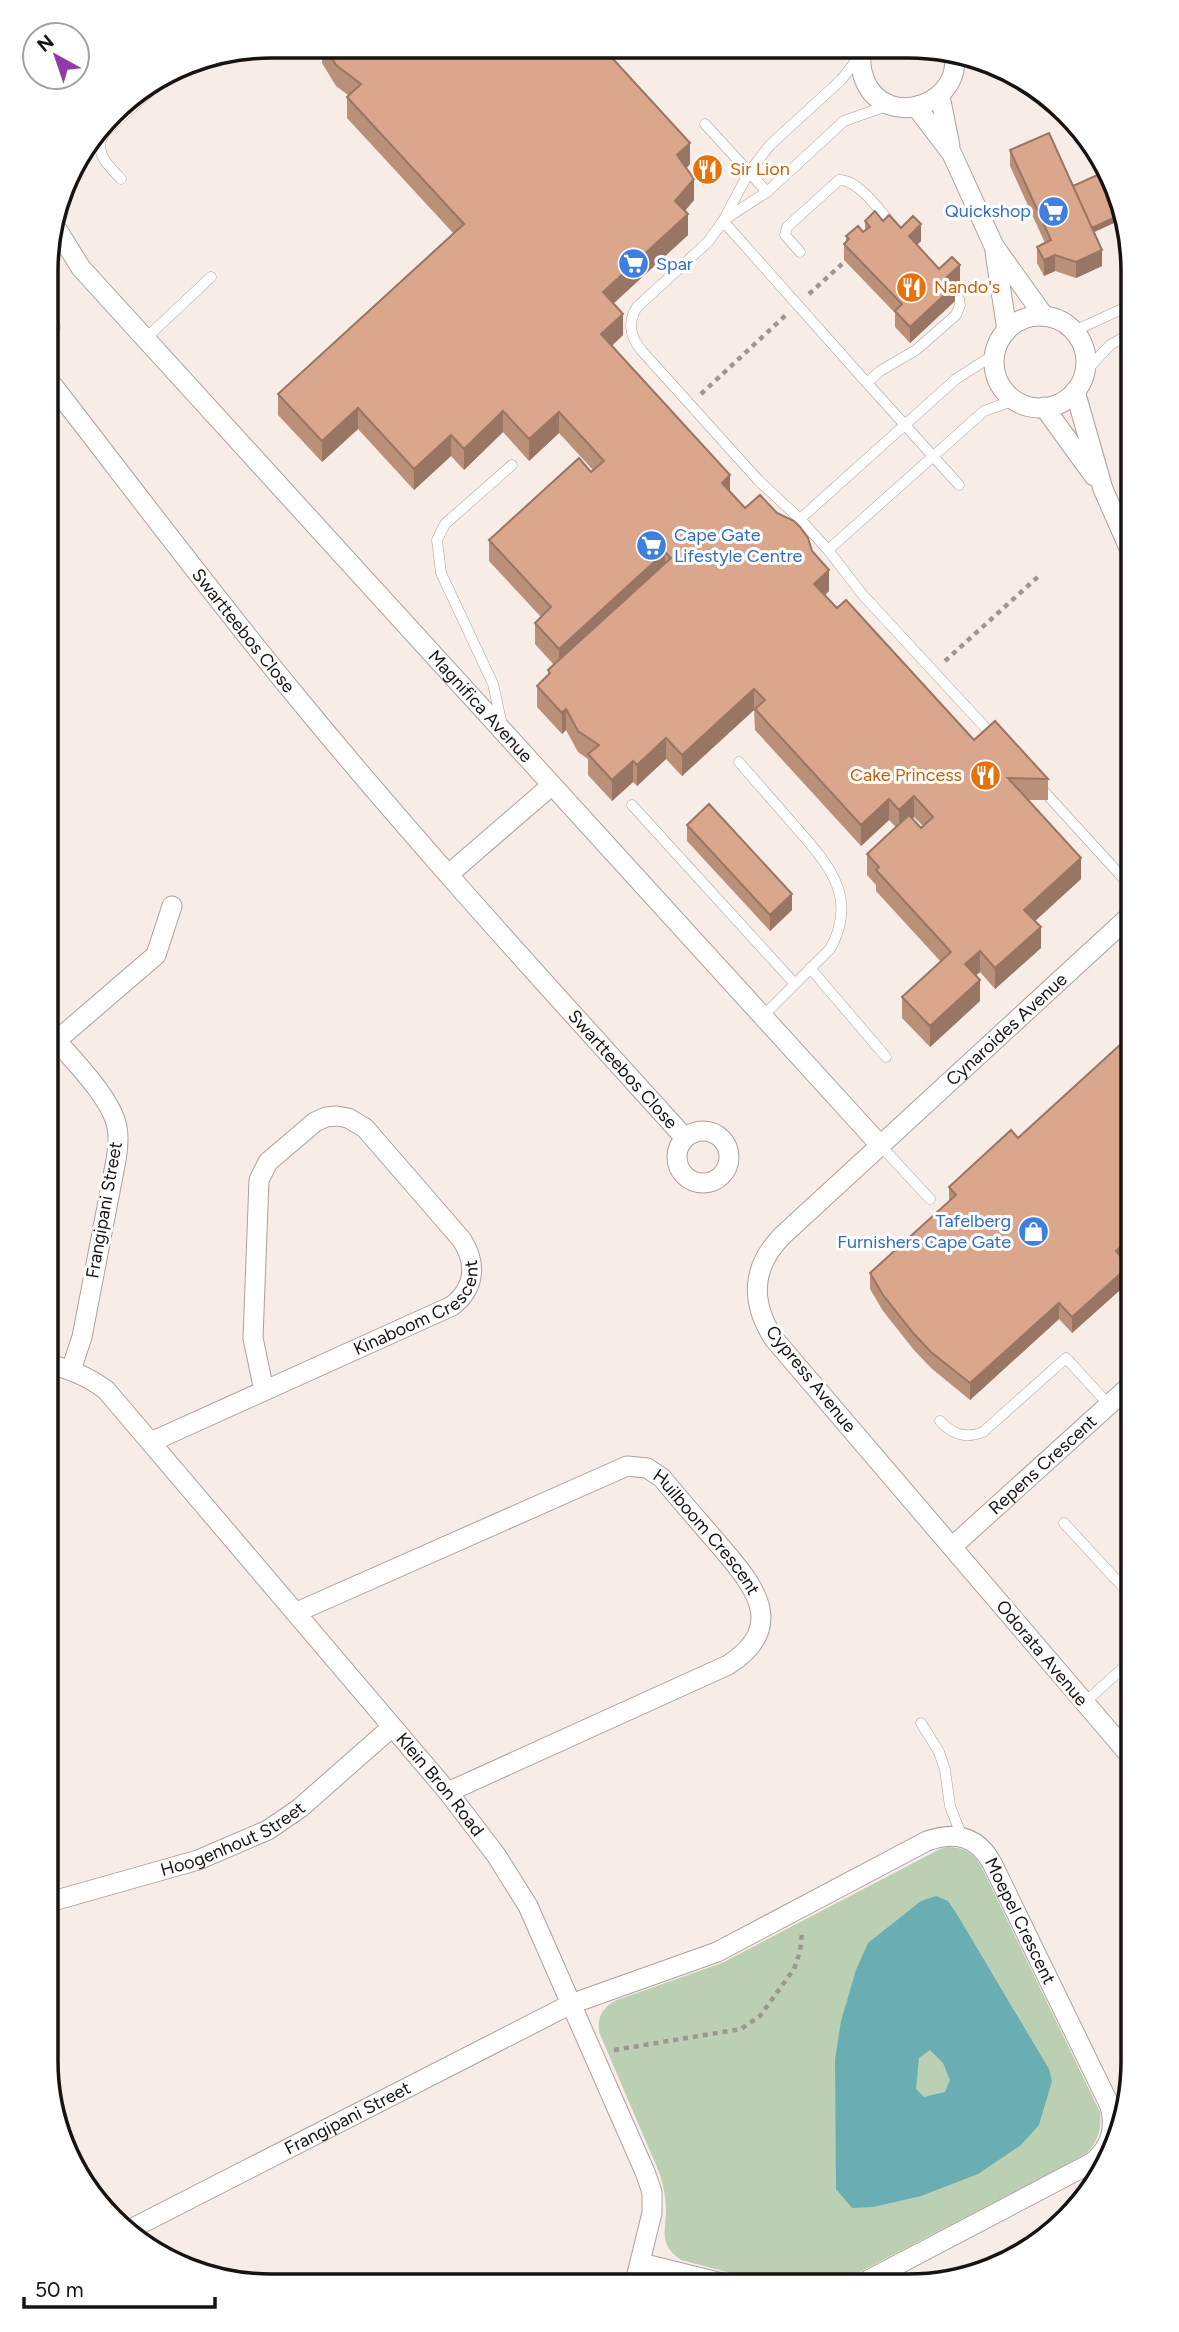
<svg xmlns="http://www.w3.org/2000/svg" width="1179" height="2332" font-family="Figtree,sans-serif">
  <style>
    .green { fill: #bbcfb2 }
    .water { fill: #69aeb3; fill-rule: evenodd }
    .lines { fill: none; stroke-linecap: round; stroke-linejoin: round }
    .service-casing { stroke: #aca19c; stroke-width: 11 }
    .minor-casing { stroke: #aca19c; stroke-width: 21 }
    .path { stroke: #9f9693; stroke-width: 4.5; stroke-dasharray: 5 5; stroke-linecap: butt }
    .service { stroke: #fff; stroke-width: 10 }
    .minor { stroke: #fff; stroke-width: 19 }
    .wall { fill: #bb9079; fill-rule: evenodd }
    .shaded-wall { fill: #997563 }
    .building { fill: #daa78d; stroke: #997563; stroke-width: 2 }
    .labels { text-anchor: middle; stroke-width: 6; stroke-linejoin: round; paint-order: stroke }
    .food-label { font-size: 18px; fill: #c56008; stroke: #fff; text-anchor: start }
    .shop-label { font-size: 18px; fill: #366cbe; stroke: #fff; text-anchor: end }
    .street-label { font-size: 18px; fill: #171311; stroke: #fff }
    .rim { fill: none; stroke: #171311; stroke-width: 3.5 }
  </style>
  <rect width="100%" height="100%" fill="#f8ece7"/>
  <path class="green" d="M947,1847c16,0 26,5 34,19l119,246c2,17 -2,29 -14,42l-253,132h-53l-99,-26c-23,-16 -15,-28 -15,-50 0,-13 -3,-26 -7,-38l-60,-140c-2,-15 4,-26 18,-32l105,-37 218,-114z"/>
  <path class="water" d="M936,1896l12,5 10,15 91,153 3,12 -13,44 -18,20 -43,29 -57,22 -48,11 -21,1 -16,-19 -1,-129 6,-39 15,-51 12,-27 53,-42zM930,2050l13,13 7,17 -5,12 -21,5 -8,-8 3,-31z"/>
  <g class="lines">
    <defs>
      <path id="service" d="M859,57l-18,23 -71,65 -21,27 -26,49 -15,21 -71,65c-10,16 -7,30 5,44l117,130 41,38 28,31 34,44 132,143
        M705,124l62,68
        M121,179c-13,-14 -29,-27 -16,-47l70,-64
        M725,219l42,-27 77,-71 45,-16
        M723,221l144,162 13,-12 36,-21 40,-35 4,-10 -1,-6 -7,-10
        M800,252l-15,-17 2,-8 52,-47c19,-1 42,32 54,46
        M1074,331l59,-27
        M145,339l66,-62
        M1085,372l25,-27 23,-13
        M867,383l92,102
        M800,519l156,-140 39,-25
        M828,550l156,-139 31,-11
        M502,725l-9,-41 -52,-111 -4,-33 8,-16 67,-59
        M739,762c18,21 36,41 54,62 33,38 67,72 37,125l-67,67
        M1040,787l93,102
        M632,805l163,179
        M810,968l76,89
        M880,1145l50,54
        M940,1421c13,14 26,18 43,11l83,-74 43,47
        M1064,1523l69,75
        M1084,1703l49,-44
        M921,1723l18,29 6,18 5,36 12,31"/>
      <g id="minor">
        <path d="M863,49c-4,11 -2,22 2,32 22,51 102,22 88,-31"/>
        <path d="M940,96l10,50"/>
        <path d="M917,108l35,46 42,92 50,70"/>
        <path id="s1" d="M53,223l28,45 799,877"/>
        <path d="M995,252l12,78"/>
        <circle cx="1040" cy="362" r="46"/>
        <path d="M47,335l3,-8 -3,-15"/>
        <path id="s2" d="M47,378c81,104 160,210 244,312 126,154 261,301 394,448"/>
        <path d="M1075,391l28,98 30,68"/>
        <path d="M1044,407l50,69"/>
        <path d="M449,874l103,-89"/>
        <path d="M47,1030c21,25 64,66 70,97 2,11 1,22 -1,33l-34,177 -11,33"/>
        <path d="M56,1041l100,-86 16,-49"/>
        <circle cx="703" cy="1157" r="26"/>
        <path id="s3" d="M46,1364c23,4 41,12 60,26l342,402 48,63 32,51 117,266 7,20v21l-18,73"/>
        <path id="s4" d="M151,1442l301,-136c23,-18 25,-42 10,-66l-97,-112 -17,-10 -11,-2 -11,1 -11,5 -47,40 -9,18 -6,158 11,53"/>
        <path id="s5" d="M953,1546l180,-163"/>
        <path id="s6" d="M297,1612l330,-146 20,2 15,10c17,21 35,41 53,62 34,40 77,84 13,125l-280,127"/>
        <path id="s7" d="M1133,1759l-359,-420c-24,-37 -23,-72 9,-104l350,-322"/>
        <path id="s8" d="M46,1903l152,-43 70,-30 32,-22 92,-81"/>
        <path d="M53,2104l11,40"/>
        <path id="s9" d="M125,2232l446,-228 146,-52 210,-111c29,-10 50,-5 65,22l118,243c6,22 1,41 -17,56l-236,124"/>
        <path d="M641,2263l93,23"/>
      </g>
    </defs>
    <use href="#service" class="service-casing"/>
    <use href="#minor" class="minor-casing"/>
    <path class="path" d="M809,294l33,-30
      M701,394l86,-80
      M945,661l96,-87
      M614,2050l127,-21 19,-13 34,-47 6,-17 2,-19"/>
    <use href="#service" class="service"/>
    <use href="#minor" class="minor"/>
  </g>
  <path class="wall" d="M319,46l284,2 87,116 -3,4 7,32 -9,11 3,24 -75,69 10,31 -11,11 118,146 15,16 67,43 17,40 -4,4 12,13 137,132 74,39v21h-20l53,79 -46,42 6,27 -46,41 -15,-17 -4,3 4,26 -50,46 -28,-29v-21l39,-35 -65,-71v-6l-9,-10v-21l29,-27 -7,-7 -28,26 -106,-116 -1,-20 -72,66 -16,-17 -29,27 -4,-4 -21,19 -24,-26v-16l-10,-7 -12,-22 -4,4 -25,-27v-21l11,-11v-5l6,-5 -19,-21v-21l6,-6 -52,-56v-21l104,-70 -34,-37 -30,28 -26,-29 -39,38 -13,-14 -37,34 -56,-61 -36,33 -44,-47v-21l175,-161 -106,-115v-21l1,-2 -12,-9 -14,-23v-13zM914,817l9,9 -2,2 -9,-9z
    M1010,150l84,83 8,33 -26,12 -21,-7 -11,5 -7,-13v-16l8,-4 -35,-77z
    M865,221h18l18,7 20,13 -4,4 22,24 21,13 -5,5v14l-45,42 -15,-16v-14l-51,-53v-16l2,-3v-5l17,-4 2,-1z
    M687,825l105,85 -22,21 -83,-90z
    M1133,1033v218l-9,9 5,22 -57,51 -13,-14 -89,81 -39,-32 -17,-18 -31,-39 -13,-22v-16l79,-71v-15l69,-49z"/>
  <path class="shaded-wall" d="M690,143v21l-13,12v-21z
    M694,179v21l-19,22v-21z
    M1124,213l1,5 -37,17v-5z
    M688,214v21l-85,78v-21z
    M921,224v17l-12,11v-16z
    M1102,250v16l-26,12v-16z
    M1055,255v16l-11,5v-16z
    M960,265v17l-5,5v14l-45,42v-16l37,-50z
    M623,314v21l-22,20v-21z
    M358,408v21l-36,33v-21z
    M503,411v21l-39,38v-21z
    M559,412v21l-30,28v-22z
    M451,435v21l-37,34v-21z
    M730,475v21l-8,-13z
    M665,552v21l-106,97v-21z
    M829,570v21l-15,14v-21z
    M754,689v21l-72,66v-21z
    M566,709v21l-4,4v-21z
    M666,738v21l-29,27v-21z
    M633,761v21l-21,19v-21z
    M914,796v21l-15,14v-21z
    M889,799v21l-28,26v-21z
    M1081,858v21l-57,52v-21z
    M792,894v16l-22,21v-16z
    M1041,927v21l-46,41v-21z
    M980,951v21l-15,13v-21z
    M980,980v21l-50,46v-21z
    M1133,1235v16l-17,16v-16z
    M1129,1266v16l-57,51v-16z
    M1059,1303v16l-89,81v-17z"/>
  <path class="building" d="M325,46l278,2 87,95 -13,12 17,24 -19,22 13,13 -85,78 20,22 -22,20 129,141 -8,8 23,25 15,-13 17,18 17,8 6,6 8,11 4,13 17,19 -15,14 23,24 9,-8 128,140 21,-19 53,58 -40,-1 73,80 -57,52 17,17 -46,41 -15,-17 -15,13 15,16 -50,46 -28,-29 49,-45 -75,-82 3,-3 -12,-13 42,-39 12,13 12,-11 -19,-21 -15,14 -10,-11 -28,26 -106,-116 10,-9 -11,-11 -72,66 -16,-17 -29,27 -4,-4 -21,19 -24,-26 11,-9 -21,-14 -12,-22 -4,4 -25,-27 13,-13 -2,-3 123,-112 -6,-6 -106,97 -24,-26 16,-16 -62,-67 90,-82 12,14 13,-11 -45,-49 -30,27 -26,-28 -39,38 -13,-14 -37,34 -56,-61 -36,33 -44,-47 186,-170 -117,-127 14,-13 -25,-19z
    M1049,133l53,117 -26,12 -21,-7 -11,5 -7,-13 14,-7 -41,-90z
    M1104,172l18,27 2,14 -32,15 -19,-42z
    M875,211l8,10 6,-6 12,13 12,-12 8,8 -12,12 30,33 13,-12 8,8 -13,12 8,8 -45,42 -15,-16 7,-7 -58,-60 5,-5 -3,-3 12,-10 5,6 7,-5 -5,-6z
    M709,804l83,90 -22,21 -83,-90z
    M1133,1033v202l-17,16 13,15 -57,51 -13,-14 -89,80 -39,-31 -17,-18 -31,-39 -13,-22 86,-78 -7,-8 62,-57 7,8z"/>
  <defs>
    <symbol id="restaurant-disc" viewBox="-11 -11 22 22"><circle r="9.5" fill="#e8710a" stroke="#fff"/><path d="M-5-6h1v4h1v-4h1v4h1v-4h1v5L-1.5 .5V6h-2V.5L-5-1ZM5-6V6H3V1.5H1.5Q1.5-4 5-6Z" fill="#fff"/></symbol>
    <symbol id="supermarket-disc" viewBox="-11 -11 22 22"><circle r="9.5" fill="#3f7fe0" stroke="#fff"/><path d="M-6-5.5h2.5l.6 2H6L4.5 2H-2.5L-4.4-4H-6ZM-1.5 3.2a1.3 1.3 0 1 0 .1 0ZM3 3.2a1.3 1.3 0 1 0 .1 0Z" fill="#fff"/></symbol>
    <symbol id="shop-disc" viewBox="-11 -11 22 22"><circle r="9.5" fill="#3f7fe0" stroke="#fff"/><path d="M-5-2.5h2.3a2.7 3.5 0 0 1 5.4 0H5L5.5 6h-11ZM-1.5-2.5h3a1.5 2.3 0 0 0-3 0Z" fill="#fff"/></symbol>
  </defs>
  <g fill-rule="evenodd">
    <use href="#restaurant-disc" x="690" y="152" width="35" height="35"/>
    <use href="#supermarket-disc" x="1036" y="194" width="35" height="35"/>
    <use href="#supermarket-disc" x="616" y="246" width="35" height="35"/>
    <use href="#restaurant-disc" x="894" y="270" width="35" height="35"/>
    <use href="#supermarket-disc" x="634" y="528" width="35" height="35"/>
    <use href="#restaurant-disc" x="968" y="758" width="35" height="35"/>
    <use href="#shop-disc" x="1016" y="1214" width="35" height="35"/>
  </g>
  <g class="labels">
    <g class="food-label">
      <text x="730" y="175">Sir Lion</text>
      <text x="934" y="293">Nando's</text>
      <text x="962" y="781" text-anchor="end">Cake Princess</text>
    </g>
    <g class="shop-label">
      <text x="1031" y="217">Quickshop</text>
      <text x="656" y="270" text-anchor="start">Spar</text>
      <text x="674" y="541" text-anchor="start">Cape Gate<tspan x="674" dy="21">Lifestyle Centre</tspan></text>
      <text x="1011" y="1227">Tafelberg<tspan x="1011" dy="21">Furnishers Cape Gate</tspan></text>
    </g>
    <g class="street-label">
      <text dy="6" stroke="none"><textPath href="#s2" startOffset="320">Swartteebos Close</textPath></text>
      <text dy="6" stroke="none"><textPath href="#s1" startOffset="646">Magnifica Avenue</textPath></text>
      <text dy="6" stroke="none"><textPath href="#s7" startOffset="971">Cynaroides Avenue</textPath></text>
      <text dy="6" stroke="none"><textPath href="#s2" startOffset="900">Swartteebos Close</textPath></text>
      <text transform="translate(104 1210) rotate(-80)" y="6">Frangipani Street</text>
      <text dy="6" stroke="none"><textPath href="#s4" startOffset="303">Kinaboom Crescent</textPath></text>
      <text transform="translate(811 1379) rotate(51)" y="6">Cypress Avenue</text>
      <text dy="6" stroke="none"><textPath href="#s5" startOffset="121">Repens Crescent</textPath></text>
      <text dy="6" stroke="none"><textPath href="#s6" startOffset="469">Huilboom Crescent</textPath></text>
      <text transform="translate(1042 1653) rotate(50)" y="6">Odorata Avenue</text>
      <text dy="6" stroke="none"><textPath href="#s3" startOffset="583">Klein Bron Road</textPath></text>
      <text dy="6" stroke="none"><textPath href="#s8" startOffset="198">Hoogenhout Street</textPath></text>
      <text dy="6" stroke="none"><textPath href="#s9" startOffset="1034">Moepel Crescent</textPath></text>
      <text dy="6" stroke="none"><textPath href="#s9" startOffset="250">Frangipani Street</textPath></text>
    </g>
  </g>
  <path d="M0 0H1179V2332H0ZM271 58H908A213 213 0 0 1 1121 271V2061A213 213 0 0 1 908 2274H271A213 213 0 0 1 58 2061V271A213 213 0 0 1 271 58Z" fill="#fff" fill-rule="evenodd"/>
  <path class="rim" d="M271 58H908A213 213 0 0 1 1121 271V2061A213 213 0 0 1 908 2274H271A213 213 0 0 1 58 2061V271A213 213 0 0 1 271 58Z"/>
  <g transform="translate(56 56) rotate(320)"><circle r="33" fill="#ffffff" stroke="#a2a1a0" stroke-width="2"/>
  <path d="M0-5L12 26L0 18L-12 26Z" fill="#923ba8"/>
  <text y="-10" font-size="19" font-weight="bold" text-anchor="middle" fill="#171311">N</text>
  </g>
  <path d="M24 2297v10h191v-10" fill="none" stroke="#171311" stroke-width="3.5"/>
  <text x="35" y="2297" font-size="21" fill="#171311" stroke="#ffffff" stroke-width="5" paint-order="stroke">50 m</text>
</svg>
